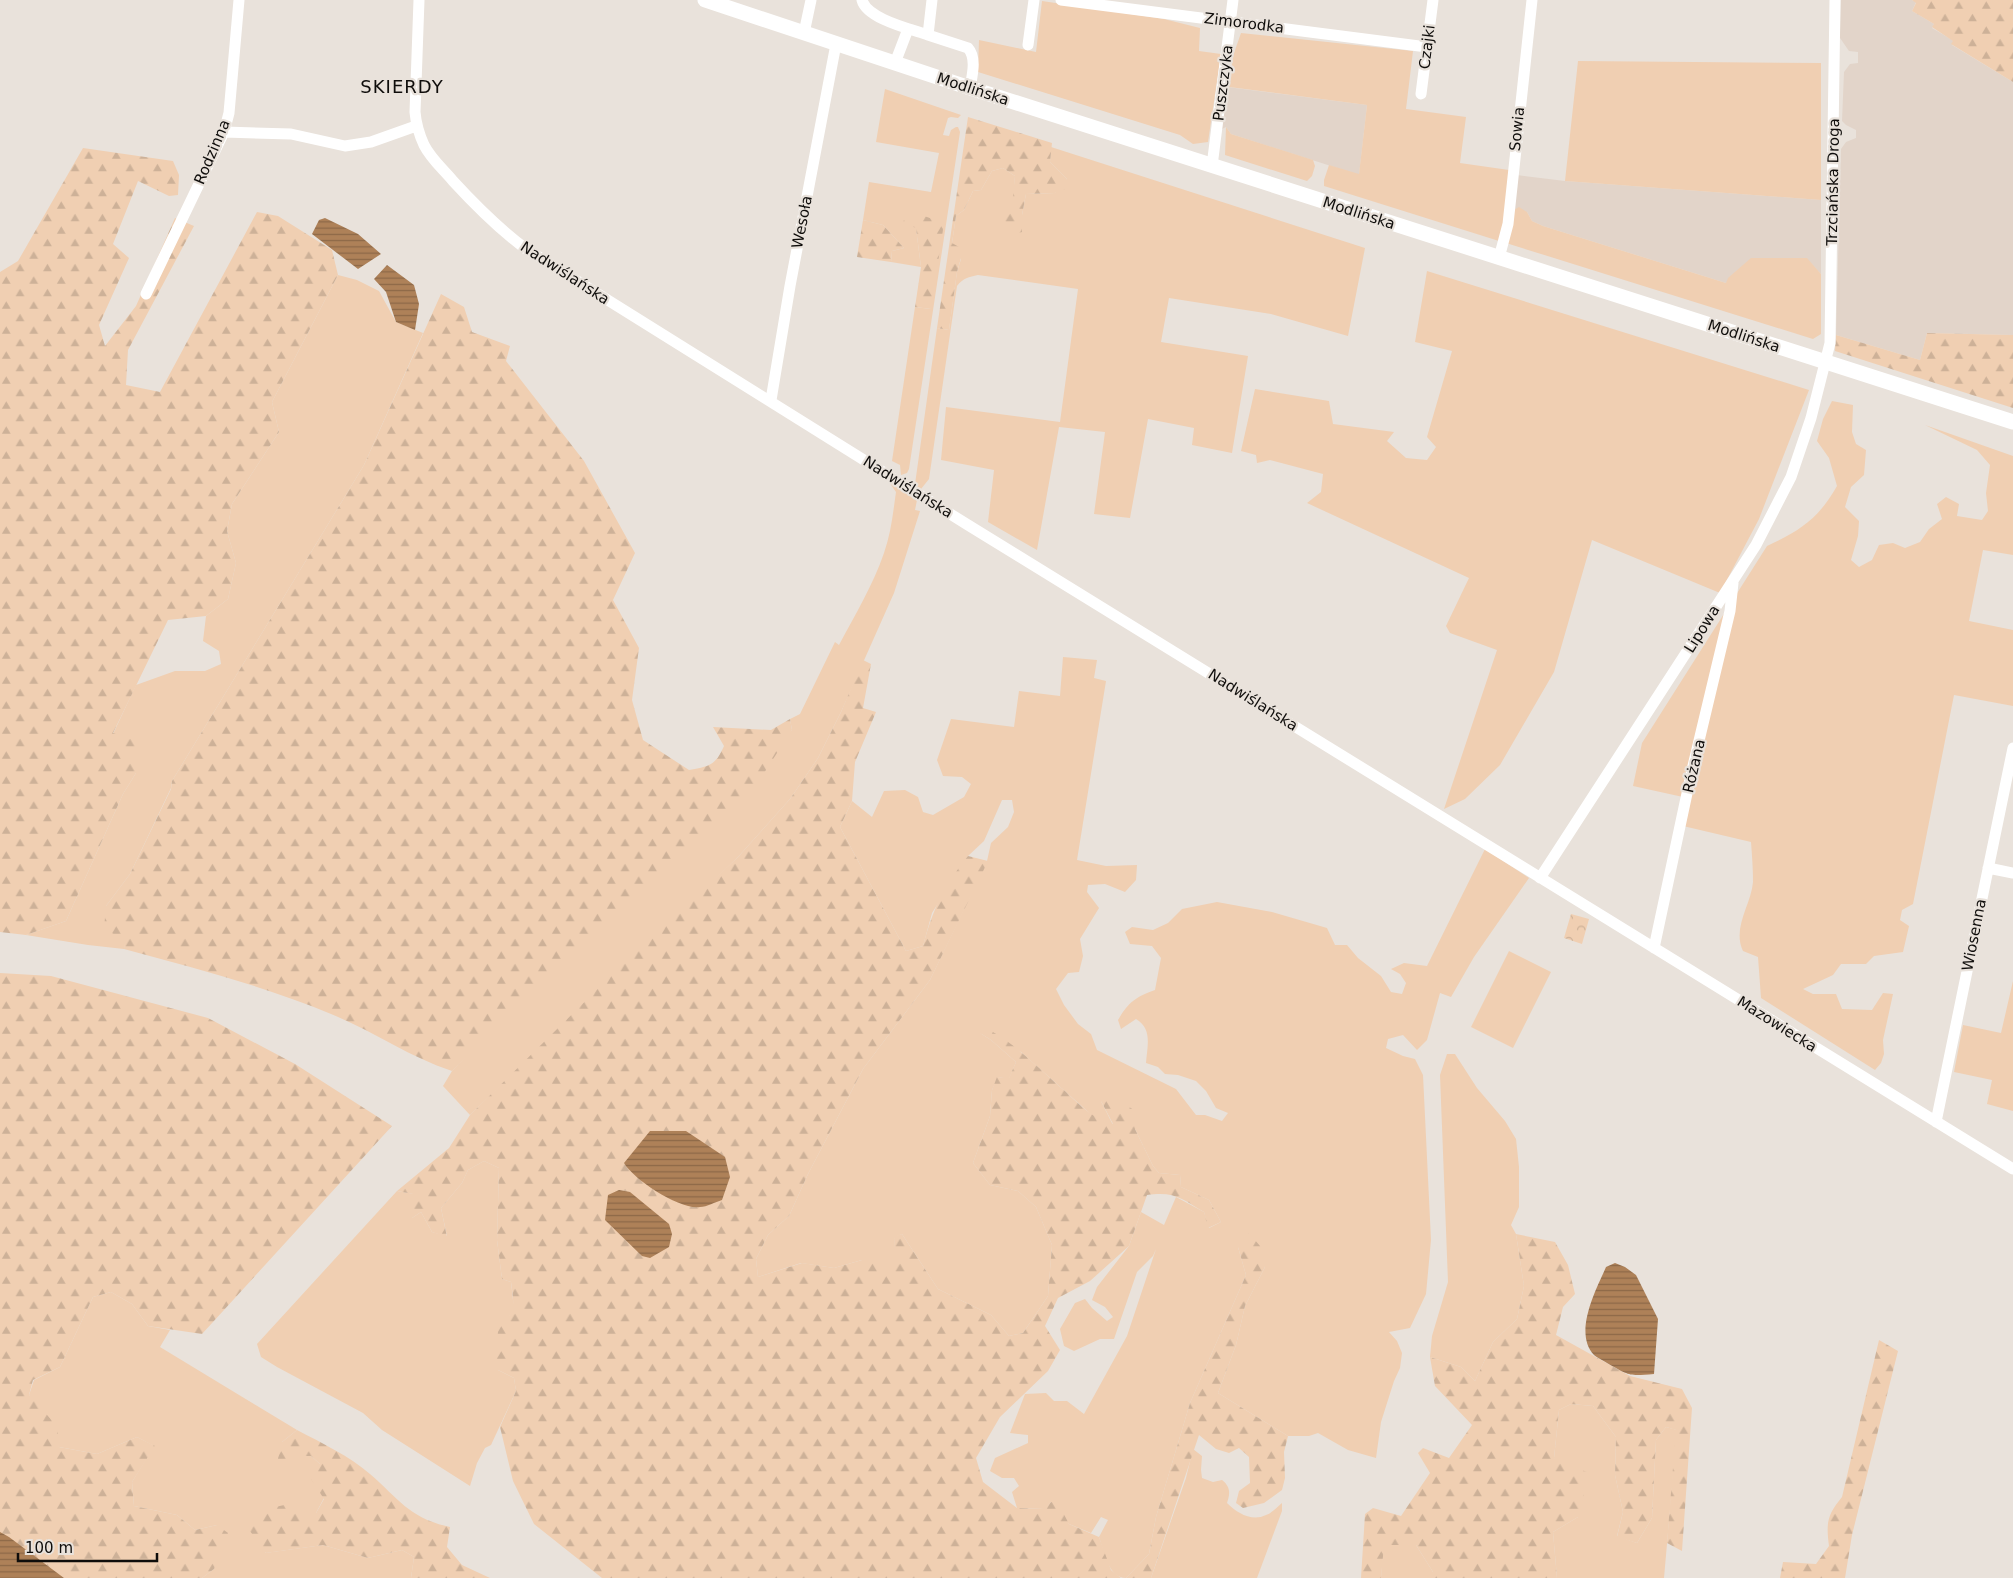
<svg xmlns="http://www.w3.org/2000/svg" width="2013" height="1578" font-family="'DejaVu Sans',sans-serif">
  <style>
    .built { fill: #e2d4c9 }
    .grass { fill: #f0cfb2 }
    .forest { fill: url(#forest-firs) }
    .park { fill: url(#park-crowns) }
    .water { fill: url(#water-rules) }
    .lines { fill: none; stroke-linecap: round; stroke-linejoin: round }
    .street { stroke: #fff; stroke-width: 11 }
    .secondary { stroke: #fff; stroke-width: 15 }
    .labels { text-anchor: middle; stroke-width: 4.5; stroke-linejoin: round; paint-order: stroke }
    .street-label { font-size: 15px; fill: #0f0d0b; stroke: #e9e2db }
    .quarter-label { font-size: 18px; letter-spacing: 1px; fill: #0f0d0b; stroke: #e9e2db }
  </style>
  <defs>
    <pattern id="forest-firs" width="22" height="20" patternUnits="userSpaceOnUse" patternTransform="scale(1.25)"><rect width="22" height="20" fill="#f0cfb2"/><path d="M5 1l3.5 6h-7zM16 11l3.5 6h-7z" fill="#cdb198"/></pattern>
    <pattern id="park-crowns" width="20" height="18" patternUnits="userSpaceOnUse" patternTransform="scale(1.25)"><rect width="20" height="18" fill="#f0cfb2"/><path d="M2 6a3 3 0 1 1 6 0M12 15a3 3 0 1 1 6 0" fill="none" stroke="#cdb198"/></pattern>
    <pattern id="water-rules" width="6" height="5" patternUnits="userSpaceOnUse" patternTransform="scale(1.25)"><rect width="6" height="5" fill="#ae8158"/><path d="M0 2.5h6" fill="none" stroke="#8c6847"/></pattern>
  </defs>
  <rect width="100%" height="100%" fill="#e9e2db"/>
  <path class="built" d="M1841,0h71l4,2 -4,9 22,13 -2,4 22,13 -2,4 61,37v253l-86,-2 -7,27 -84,-25 5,-186 5,-7 10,-4v-8l-10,-5 -4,-4 2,-49 6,-8 8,-1v-11l-9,-1 -9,-13z
    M1227,87l140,18 -8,70 -128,-41 -5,-7 -4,2z
    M1517,175l48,6 256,19v74l-15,-16 -80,25 -183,-57 -11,-5 -5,-9 -15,-1z"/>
  <path class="grass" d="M1042,1l122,18 36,9 -1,23 22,3 -13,88 -15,2 -13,-9 -202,-63 1,-32 57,12z
    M1241,33l172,18 -7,58 60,8 -6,46 49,7 -5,56 -5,15 -175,-55v-6l5,-15 30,9 8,-69 -138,-18 4,-31z
    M1578,61l243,2v137l-256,-19z
    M885,89l76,26 -3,3 -7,-1 -3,1 -5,17 6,1 2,-6 5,-3h2l2,5 -51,337 -2,4 -6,2 -1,-10 -8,-4 23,-154 16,2 -15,-81 5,39 -30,-5 1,-11 12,-3 -21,-23 -20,-5 6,-38 62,10 8,-39 -63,-11z
    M1226,127l5,7 82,26 2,6 -3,10 -5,5 -82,-26z
    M1051,147l314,101 -17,88 -77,-22 -102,-16 -8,44 87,14 -16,97 -40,-8 2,-17 -46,-9 -18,99 -36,-4 11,-82 -46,-5 -22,123 -49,-28 6,-52 -53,-10 5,-53 114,15 18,-133 -100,-14c-9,2 -15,3 -21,11l-28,193 -8,10 -5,-2 -1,-3 22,-156 12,2 8,-58 4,-13 -9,-16 4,-27 8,-6 9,-19 8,-1 11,-19 11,-3 12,8c-2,21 0,36 7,56v-17l4,-21 29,-1 12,-14 -17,-17z
    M1519,207l8,5 5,9 11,5 183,57 2,-5 23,-20h56l14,16v60l-8,5 -307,-96 6,-32z
    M1427,271l382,119 -50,129 -39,74 -128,-53 -38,132 -54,93 -35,34 -21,10 53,-159 -47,-17 -4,-7 23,-48 -162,-75 14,-11 2,-18 -53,-14 -13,3 -1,-8 -15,-4 14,-62 74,12 4,23 61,8 -7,9 19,17 21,2 9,-13 -9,-10 25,-86 -37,-9z
    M338,275l19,5 22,11 17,31 27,11 -59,132 -192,316 -1,7 -41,86 -24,32 20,34 -2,9 -36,-4 -62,-10 40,-14 57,-127 13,-21 -23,-39 23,-49 39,-14h30l16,-7 -2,-13 -16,-10 3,-25 22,-17 8,-36 -9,-32 5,-27 47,-72 -7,-30z
    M1832,401l21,4 -1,27 4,12 10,6 -2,25 -13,12 -6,20 14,14 -1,15 -7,24 8,7 13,-7 7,-15 14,-2 12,5 15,-6 9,-13 13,-10 -5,-15 9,-7 13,7 -2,12 25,4 6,-9 -2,-18 4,-28 -13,-15 -52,-25 88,31v99l-30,-5 -14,71 44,9v76l-59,-11 -41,209 -11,6 -2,10 9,6 -6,26 -29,4 -8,8h-25l-8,11 -30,14 10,5h23l6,15 30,1 11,-17 10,1 -10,46 1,14 -3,9 -6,7 -114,-72 -3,-41 -15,-6c-11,-23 8,-46 10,-69 0,-13 -1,-27 -2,-40l-68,-16v-29l-50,-11 9,-43 125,-197c33,-15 52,-28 70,-60l-8,-28 -12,-17 6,-22z
    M889,482l28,18 -2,10 5,1 -26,82 -53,119 -23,46 -28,41 -52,58 -268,258 -27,-29 9,-15 340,-341 -2,-11 10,-5 35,-72 4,3c16,-30 34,-60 45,-92 7,-20 9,-40 12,-61z
    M1063,657l34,3 -3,18 12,3 -29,179 29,6 31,-1 -1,15 -11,12 -20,-8 -17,1 -1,7 12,16 -19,31 3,17 -4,16 -11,1 -12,16 8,16 14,19 13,10 6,16 79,39 20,26h9l17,6 6,-8 -12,-5 -10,-17 -10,-10 -18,-6 -13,-1 -7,-7 -12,-4c1,-16 7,-34 -10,-44l-15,10 -3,-9c10,-17 17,-23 37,-30l6,-32 -9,-12 -22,-2 -5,-12 7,-5 21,3 15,-7 14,-14 35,-7 55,10 55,16 8,17h12l11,13 23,18 10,16 11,2 4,-11 -6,-9 -9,-5 13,-6 23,3 58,-117 44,29 -55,79 -23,40 -11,-4 -13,47 -10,10 -14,-15 -15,4 -2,9 17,8 12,3 8,16 8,165 -5,54 -16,34 -21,4 8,9 5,12 -2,15 -6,13 -13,41 -5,36 -28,-8 -30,-17 -9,3h-21l-70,-43 18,-48 9,-39 20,-39 -27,-20 8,28 -56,128 -34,114 -7,37 -23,24c-18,0 -22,-27 -27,-41l9,-17 -7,-3 -10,16 -22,-9 -18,-22 -7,7 -27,-1 -5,-16 7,-6 -5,-8h-12l-12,-7 5,-13 33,-15v-8l-18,-2 15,-39 21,-1 8,8h13l17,13 43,-78 29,-87 -3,7 -16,16 -23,67h-14l-26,12 -10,-5 -4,-17 15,-26 10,-4 7,9 15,13 6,-4 -8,-10 -13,-7 5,-13 32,-41 12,-34 23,13 12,-28 28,15 5,16 12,-6 -12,-22 -28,-13 -1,-12 -21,-2 -6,-7 -18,-37 -34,-28 12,24 -18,-7 -74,-66 -41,-19 11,7 25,22 -7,17 -11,-2 -6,13 -2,26 -17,47 17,22 28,6 18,16 16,38 -4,51 -25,37 -14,3 -18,-21 -53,-26 -36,-55 -7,3 -1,23h-32l-28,8 -33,-5 -43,14 -2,-18 12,-24 21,-19 19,-42 55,-105 67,-89 57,-119 4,-18 17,-16 6,-15 -2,-12h-10l-18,41 -16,15 -36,57 -9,33 -17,5 -66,-124 12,-26 20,16 12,-26 21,-1 13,7 5,15 10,3 31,-18 7,-13 -9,-7 -19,-1 -6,-16 14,-41 63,8 5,-36 41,5z
    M1509,951l42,21 -38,76 -42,-21z
    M2013,981v130l-26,-7 5,-24 -38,-8 9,-47 38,8z
    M1447,1054h8l22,34 28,33 11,18 3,28v40l-8,18 5,9 8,52 -7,33 -24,23 -18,39 -14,-14 -31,-10 2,-21 16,-54 -8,-207z
    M484,1161l15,7 -2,72 5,39 9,3 3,27 -7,11 -9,50 16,8 2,13 -25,54 -6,3 -8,15 -7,23 -88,-56 -19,-17 -86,-46 -16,-10 -4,-13 140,-153 17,3 -2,24 9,-6 11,20 15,4 -6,-28 21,-25 6,-13z
    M111,1292l21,12 16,22 22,4 -10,17 137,83 -15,12 20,14h9l9,8 4,34 -8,15 -51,40 58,-8 45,13 34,-8 12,7 -3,21h-209l12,-9 3,-44 -22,5 -18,-15 -43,-9 -2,-24 22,-36 -17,-9 -40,17 -38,-7 -30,-52 5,-15 26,-13 33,-70z
    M1571,1404l22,2 23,31 -1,38 8,37 -6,24 20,7 15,-25 4,-78 10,-13 11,3 -13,148h-107l-4,-46 25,-15 -24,-59 5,-48z
    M1193,1449l9,7 -1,14 1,8 11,4 9,-2c9,7 8,14 5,23 10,10 25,19 39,12 6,-2 11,-8 16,-12v8l-25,67h-106l35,-100z
    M1383,1545h33l17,27v6h-52z"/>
  <path class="forest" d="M1912,0h101v82l-62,-38 2,-3 -21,-14 2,-3 -22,-13 4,-8z
    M968,117l84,26 -2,19 17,17 -2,10 -10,4 -29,1 -4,21v17l-13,4 -5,-15 10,-13 -1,-14 2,-18 -12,-8 -11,3 -11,19 -8,1 -9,19 -8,6 -4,27 7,4 2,11 -4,14 -8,58 -12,-2z
    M83,148l90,13 6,14 -1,20 -9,1 -31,-15 -25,63 16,14 -30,67 6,21 31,-40 39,-88 19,8 -66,124 -2,35 34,7 97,-180 21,4 54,34 6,25 -66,127 7,30 -47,72 -5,27 9,32 -8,36 -22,17 -38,4 -55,113 26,9 -3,31 -13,21 -57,127 -40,14 -26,-3v-660l18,-11z
    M907,210l37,13 -13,86 -16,-2 6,-40 -5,-39 -13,-5z
    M863,220l20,5 21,23 -12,3 -1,11 -34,-5z
    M441,294l23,13 8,25 38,14 -4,15 78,100 51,92 -22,47 26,48 -7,52 11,40 46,30c21,-4 26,-4 35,-24l-11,-19 58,3 19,-11 2,11 -28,43 -31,33 -281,265c-43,-14 -79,-40 -121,-57 -67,-28 -137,-46 -207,-65l1,-9 -21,-11 2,-23 24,-32 41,-85 1,-8 192,-316z
    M1927,333l86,2v73l-178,-57 1,-16 84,25z
    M863,660l8,4 -8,44 13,4 -21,50 -3,39 -12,26 66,124 17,-5c10,-37 20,-59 45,-90l20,5 -58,119 -67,89 -55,105 -19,42 -21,19 -12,24 2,18 44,-14 32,5 28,-8h31l2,-24 7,-2 36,55 53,26 18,21 14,-3 25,-37 4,-51 -16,-38 -18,-16 -28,-6 -17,-22 17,-47 2,-26 5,-13 12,1 7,-16 -25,-22 -11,-7 1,-7c32,14 58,43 85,66 15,14 26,26 47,32l-12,-23 5,-5 9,1 23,16 -3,16 18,37 6,7 21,2 1,12 28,13 12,22 -13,6 -4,-16c-22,-13 -29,-21 -57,-17l-18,51 -39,35 -32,17 -13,28 15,24 -12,21 -48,46 -24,41 7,24 34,26 26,1 8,-7 7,1 11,21 30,13 12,33 10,8h-519l-68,-54 -21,-43 -13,-54 16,-36 -2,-13 -16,-8 -3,-13 4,-34c19,-8 14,-24 12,-41l-9,-3 -5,-39 2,-72 -15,-7 -16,9 -6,13 -21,25 6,29 -15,-5 -11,-20 -9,6 -4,-10 5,-14 -16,-3 52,-43 21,-33 159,-157 109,-101 52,-58 28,-41 23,-46z
    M0,973l51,3 157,42 87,46 97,62 -190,208 -54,-8 -16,-22 -21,-12 -18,5 -33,70 -27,13 -4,15 28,31 2,21 38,7 40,-17 18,9 -23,36 2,24 43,9 18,15 22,-5 11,8 -14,36 -12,9h-146l-56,-37z
    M1249,1233l11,13 5,21 -20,39 -9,39 -18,48 70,43 -4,16 1,26 -3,12 -18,13 -21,5 -7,-5 3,-12 11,-8 -1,-26 -10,-9 -10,5 -13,-4 -17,-14 -48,143h-25l23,-24 7,-37 34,-114 56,-128 -8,-28z
    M1516,1234l39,8 13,23 7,29 -12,13 -7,28 74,41 52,13 10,19 -10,143 -15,-8 9,-113 -10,-3 -10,13 -4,78 -15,25 -20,-6 6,-25 -8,-37 1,-38 -23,-31 -22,-2 -12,6 -5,48 35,15 -11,44 -25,15 4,46h-124v-6l-17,-27h-32l-3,33h-20l4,-64 8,-6 28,8 29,-43 -12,-20 5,-5 26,10 23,-33 -37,-39 -5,-29 31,10 14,14 18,-39 24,-23 7,-33z
    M1879,1340l19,11 -46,184 -7,43h-65l3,-16 33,2 13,-18c-3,-23 -2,-31 13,-49z
    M297,1430c25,13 52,26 73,44 30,26 39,44 80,53l-3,20 15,18 28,13h-79l3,-21 -12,-7 -34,8 -45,-13 -57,8 -19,-26 14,-17 28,-6 27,9 8,-14 -13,-20 9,-15 -9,-8h-10l-26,15 7,-29z"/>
  <path class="park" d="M1571,914l18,5 -7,25 -18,-6z"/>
  <path class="water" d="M325,218l33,16 23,20 -23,15 -46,-35 7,-14z
    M387,265l27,20 5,19 -4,26 -19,-8 -10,-30 -12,-13z
    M650,1131h36l39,26 5,20 -8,23c-7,2 -15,7 -22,7 -20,3 -66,-27 -76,-44z
    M619,1190l11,2 39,32 3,10 -3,13 -19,11 -8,-2 -37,-36 3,-25z
    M1615,1263l10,4 11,8 22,44 -4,55c-26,2 -24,2 -47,-11 -4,-3 -10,-5 -13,-8 -21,-22 2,-65 12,-88z
    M0,1532l9,5 55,41h-64z"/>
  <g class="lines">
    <path class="street" d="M419,0l-4,112c1,12 4,22 9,33 7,14 19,24 29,36 23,25 46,48 73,68l442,276 1045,644
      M862,0c5,19 49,29 66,35
      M932,0l-4,35 40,13c9,10 4,28 2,40
      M1061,0l366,47
      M804,33l7,-33
      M1028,45l6,-45
      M895,63l13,-34
      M1421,94l12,-94
      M224,132l67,2 54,12 26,-4 45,-16
      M1212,166l21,-166
      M1499,258l9,-34 24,-224
      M146,294l78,-162 5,-19 10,-113
      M771,400l19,-114 46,-242
      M1988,868l25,5
      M1540,878l216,-333 35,-68 20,-59 19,-75 5,-343
      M1654,948l38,-178 38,-159 3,-28
      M1936,1122l77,-374"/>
    <path class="secondary" d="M705,0l265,88 1043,334"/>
  </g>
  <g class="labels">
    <g class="street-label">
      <text transform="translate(1244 23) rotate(7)" y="5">Zimorodka</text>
      <text transform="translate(1427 47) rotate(-83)" y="5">Czajki</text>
      <text transform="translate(1223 83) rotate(-83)" y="5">Puszczyka</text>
      <text transform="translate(973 89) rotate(18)" y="5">Modlińska</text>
      <text transform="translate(1517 129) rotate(-84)" y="5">Sowia</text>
      <text transform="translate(212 152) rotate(-67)" y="5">Rodzinna</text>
      <text transform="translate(1833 182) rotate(-89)" y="5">Trzciańska Droga</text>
      <text transform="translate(1359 213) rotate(18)" y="5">Modlińska</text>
      <text transform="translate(802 222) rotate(-79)" y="5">Wesoła</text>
      <text transform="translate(565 273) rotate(33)" y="5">Nadwiślańska</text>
      <text transform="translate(1744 336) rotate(18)" y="5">Modlińska</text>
      <text transform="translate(908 487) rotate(32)" y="5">Nadwiślańska</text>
      <text transform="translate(1702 629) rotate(-58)" y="5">Lipowa</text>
      <text transform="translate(1253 700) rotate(32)" y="5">Nadwiślańska</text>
      <text transform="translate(1694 766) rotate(-77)" y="5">Różana</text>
      <text transform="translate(1974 935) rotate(-79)" y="5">Wiosenna</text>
      <text transform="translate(1777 1024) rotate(32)" y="5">Mazowiecka</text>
    </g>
    <g class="quarter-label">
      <text x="402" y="93">SKIERDY</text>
    </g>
  </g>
  <path d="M18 1553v8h139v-8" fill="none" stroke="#0f0d0b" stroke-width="2.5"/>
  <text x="25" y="1553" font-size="15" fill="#0f0d0b" stroke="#e9e2db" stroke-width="4" paint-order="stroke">100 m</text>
</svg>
